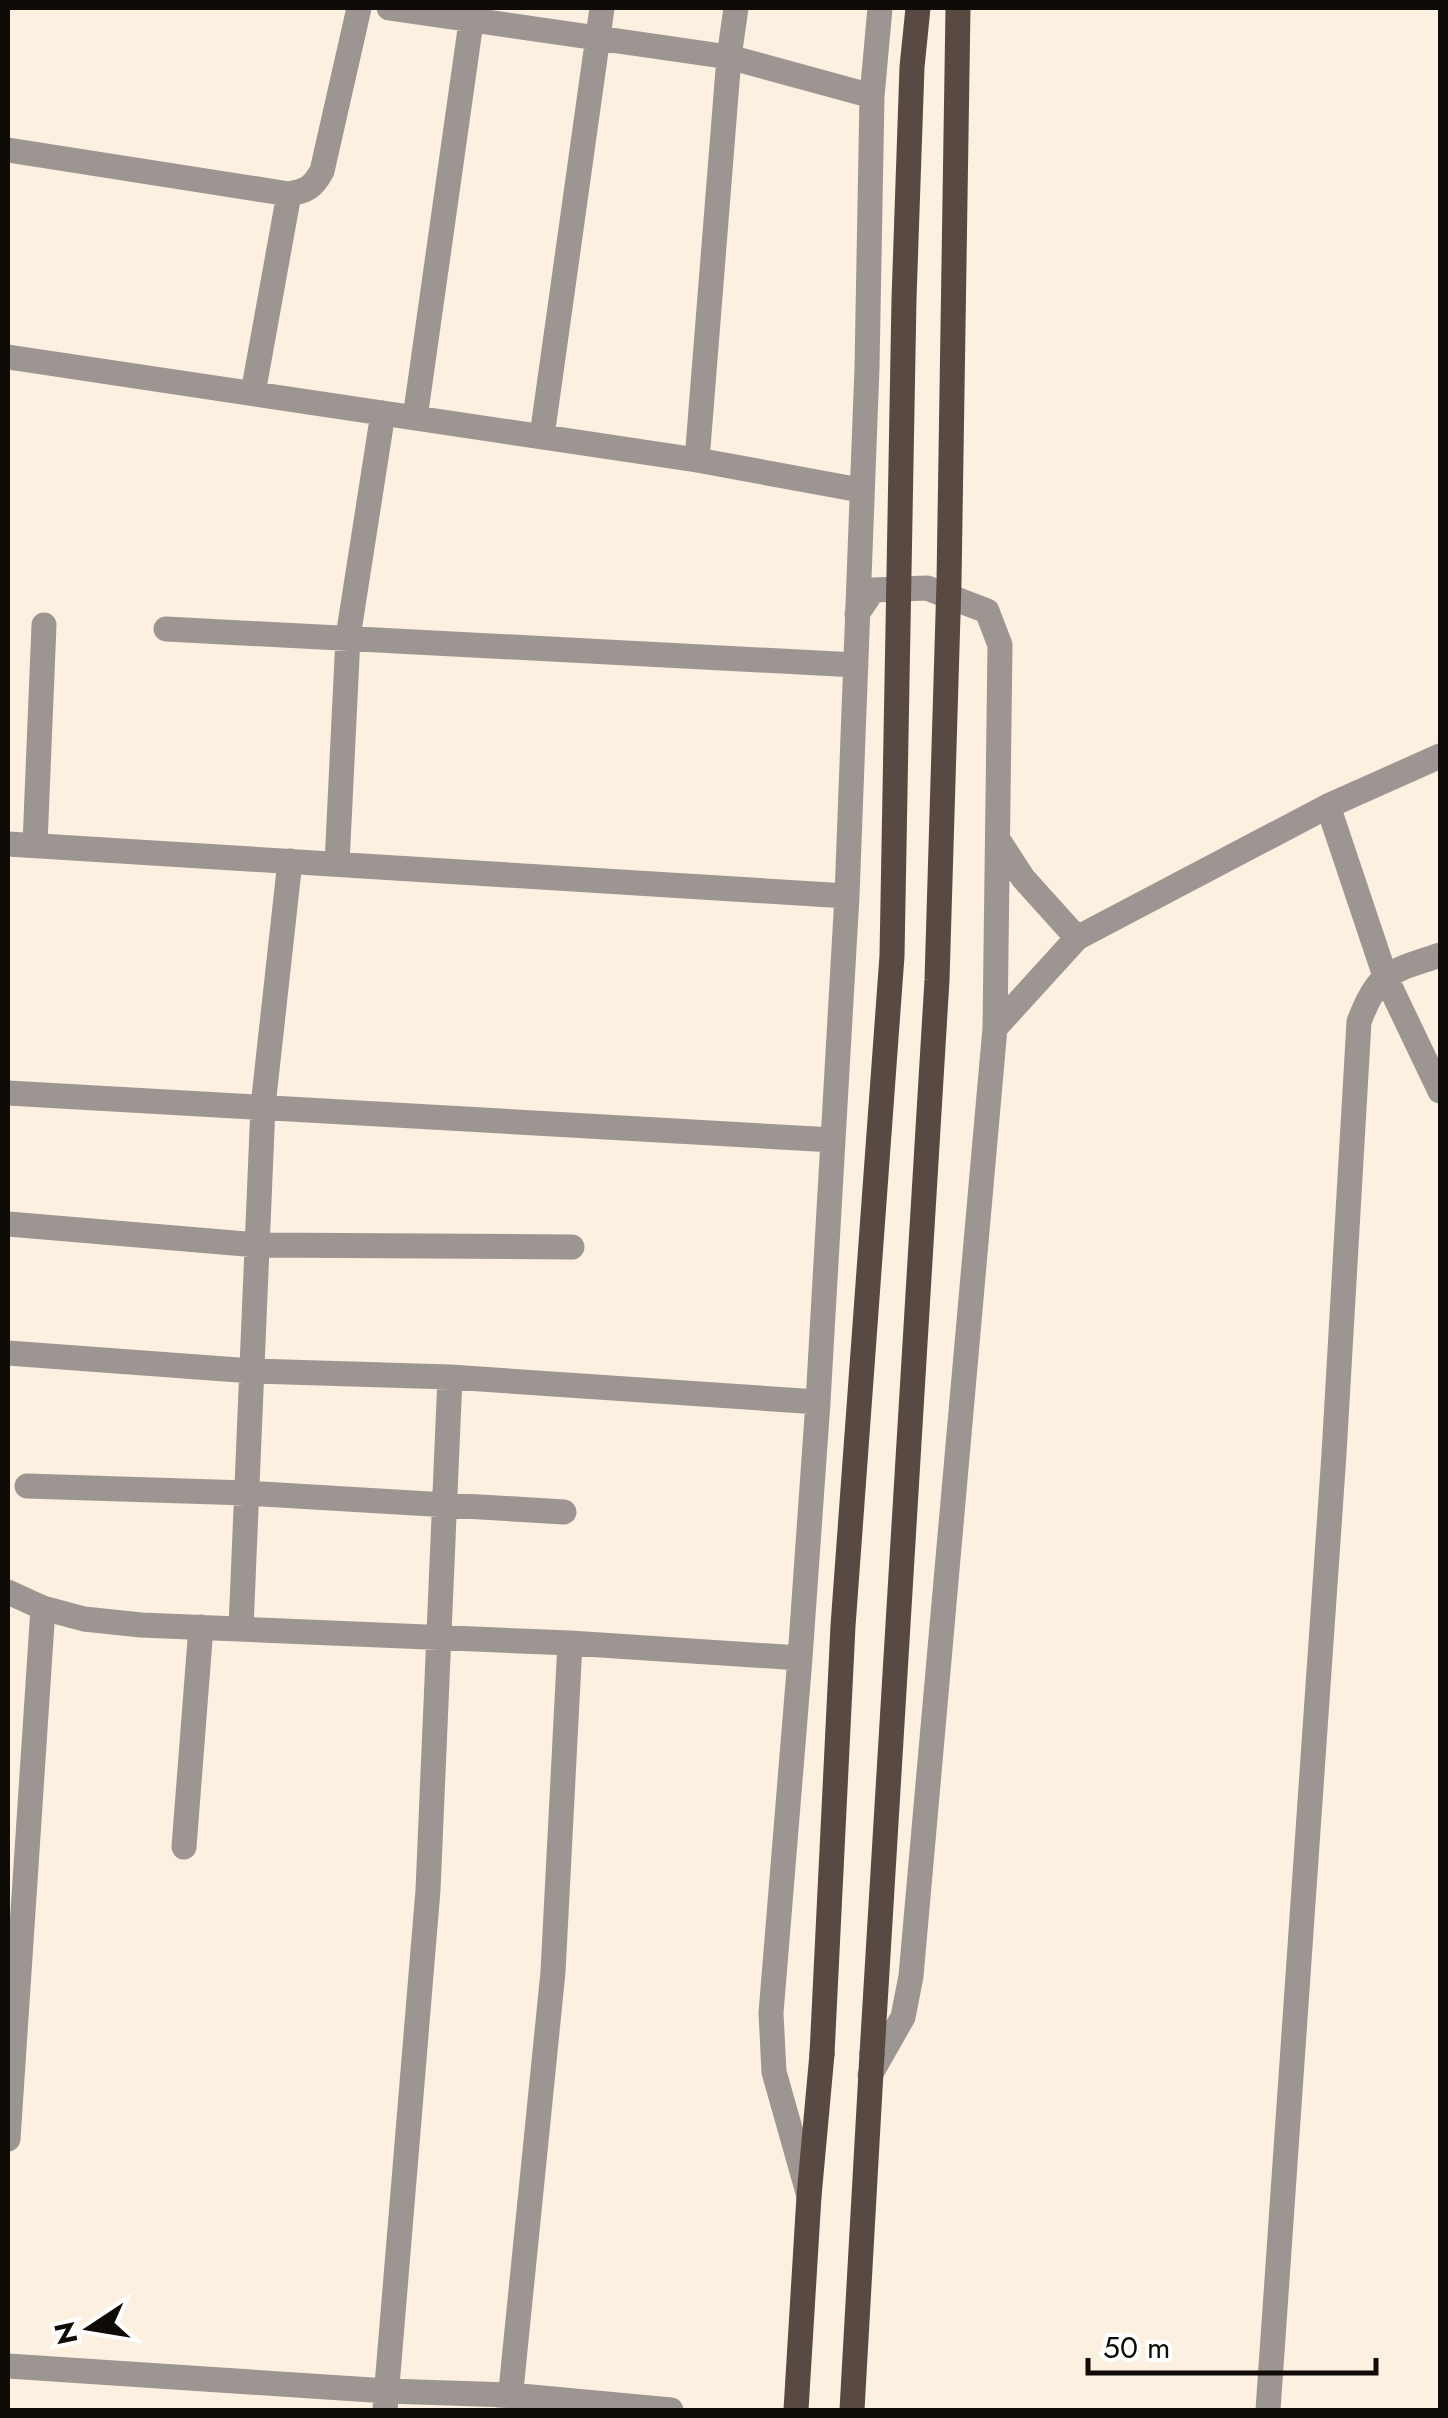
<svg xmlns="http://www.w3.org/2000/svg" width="1448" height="2418" font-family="Jost,sans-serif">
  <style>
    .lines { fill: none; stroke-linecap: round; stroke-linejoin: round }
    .minor { stroke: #9d9591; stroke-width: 25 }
    .major { stroke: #584a43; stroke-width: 25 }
    .major-bridge { stroke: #584a43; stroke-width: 25 }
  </style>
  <rect width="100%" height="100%" fill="#fcf0e0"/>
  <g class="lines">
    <path class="minor" d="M389,8l340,49 143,39
      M8,150l281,44c18,-3 24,-7 33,-23l37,-163
      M8,357l689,103 163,30
      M253,393l36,-199
      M415,418l58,-410
      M542,436l60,-428
      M697,460l32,-403 7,-49
      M857,614l16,-24 54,-2 60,23 13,34 -5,383 -84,948 -8,41 -33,58
      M166,629l690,36
      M1328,806l57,170 55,115
      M999,841l24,37 54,60
      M8,844l839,52
      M35,844l9,-219
      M337,864l11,-227 35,-224
      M995,1028l82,-90 251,-132 112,-50
      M8,1093l825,47
      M8,1224l249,21 315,2
      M8,1353l244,18 198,6 368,25
      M27,1486l220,7 317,19
      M8,1592l35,16 -35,531
      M43,1608l41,11 57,6 429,18 230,15
      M241,1628l22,-522 27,-245
      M184,1847l17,-220
      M809,2196l-35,-124 -3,-59 29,-355 18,-256 29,-506 20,-529 5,-271 8,-88
      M8,2366l379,25 123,4 161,15
      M385,2410l43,-520 22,-513
      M509,2410l44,-438 17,-329
      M1268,2410l66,-956 25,-432c19,-52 32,-50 81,-67"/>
    <path class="major" d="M796,2410l13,-214 13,-142
      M852,2410l20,-356"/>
    <path class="major-bridge" d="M822,2054l21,-428 49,-670 12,-657 8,-232 6,-59
      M872,2054l65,-1074 12,-398 9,-574"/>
  </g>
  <rect width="1448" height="2418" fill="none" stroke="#0f0b06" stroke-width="20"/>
  <g transform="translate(90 2328) rotate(258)" stroke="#ffffff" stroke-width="8" paint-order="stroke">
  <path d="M0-8L18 38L0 25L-18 38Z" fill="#0f0b06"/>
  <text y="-15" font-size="28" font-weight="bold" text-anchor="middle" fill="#0f0b06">N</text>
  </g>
  <path d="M1088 2358v15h288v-15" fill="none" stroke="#0f0b06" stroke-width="5"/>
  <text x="1103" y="2358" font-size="30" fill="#0f0b06" stroke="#ffffff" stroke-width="8" paint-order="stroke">50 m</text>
</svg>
